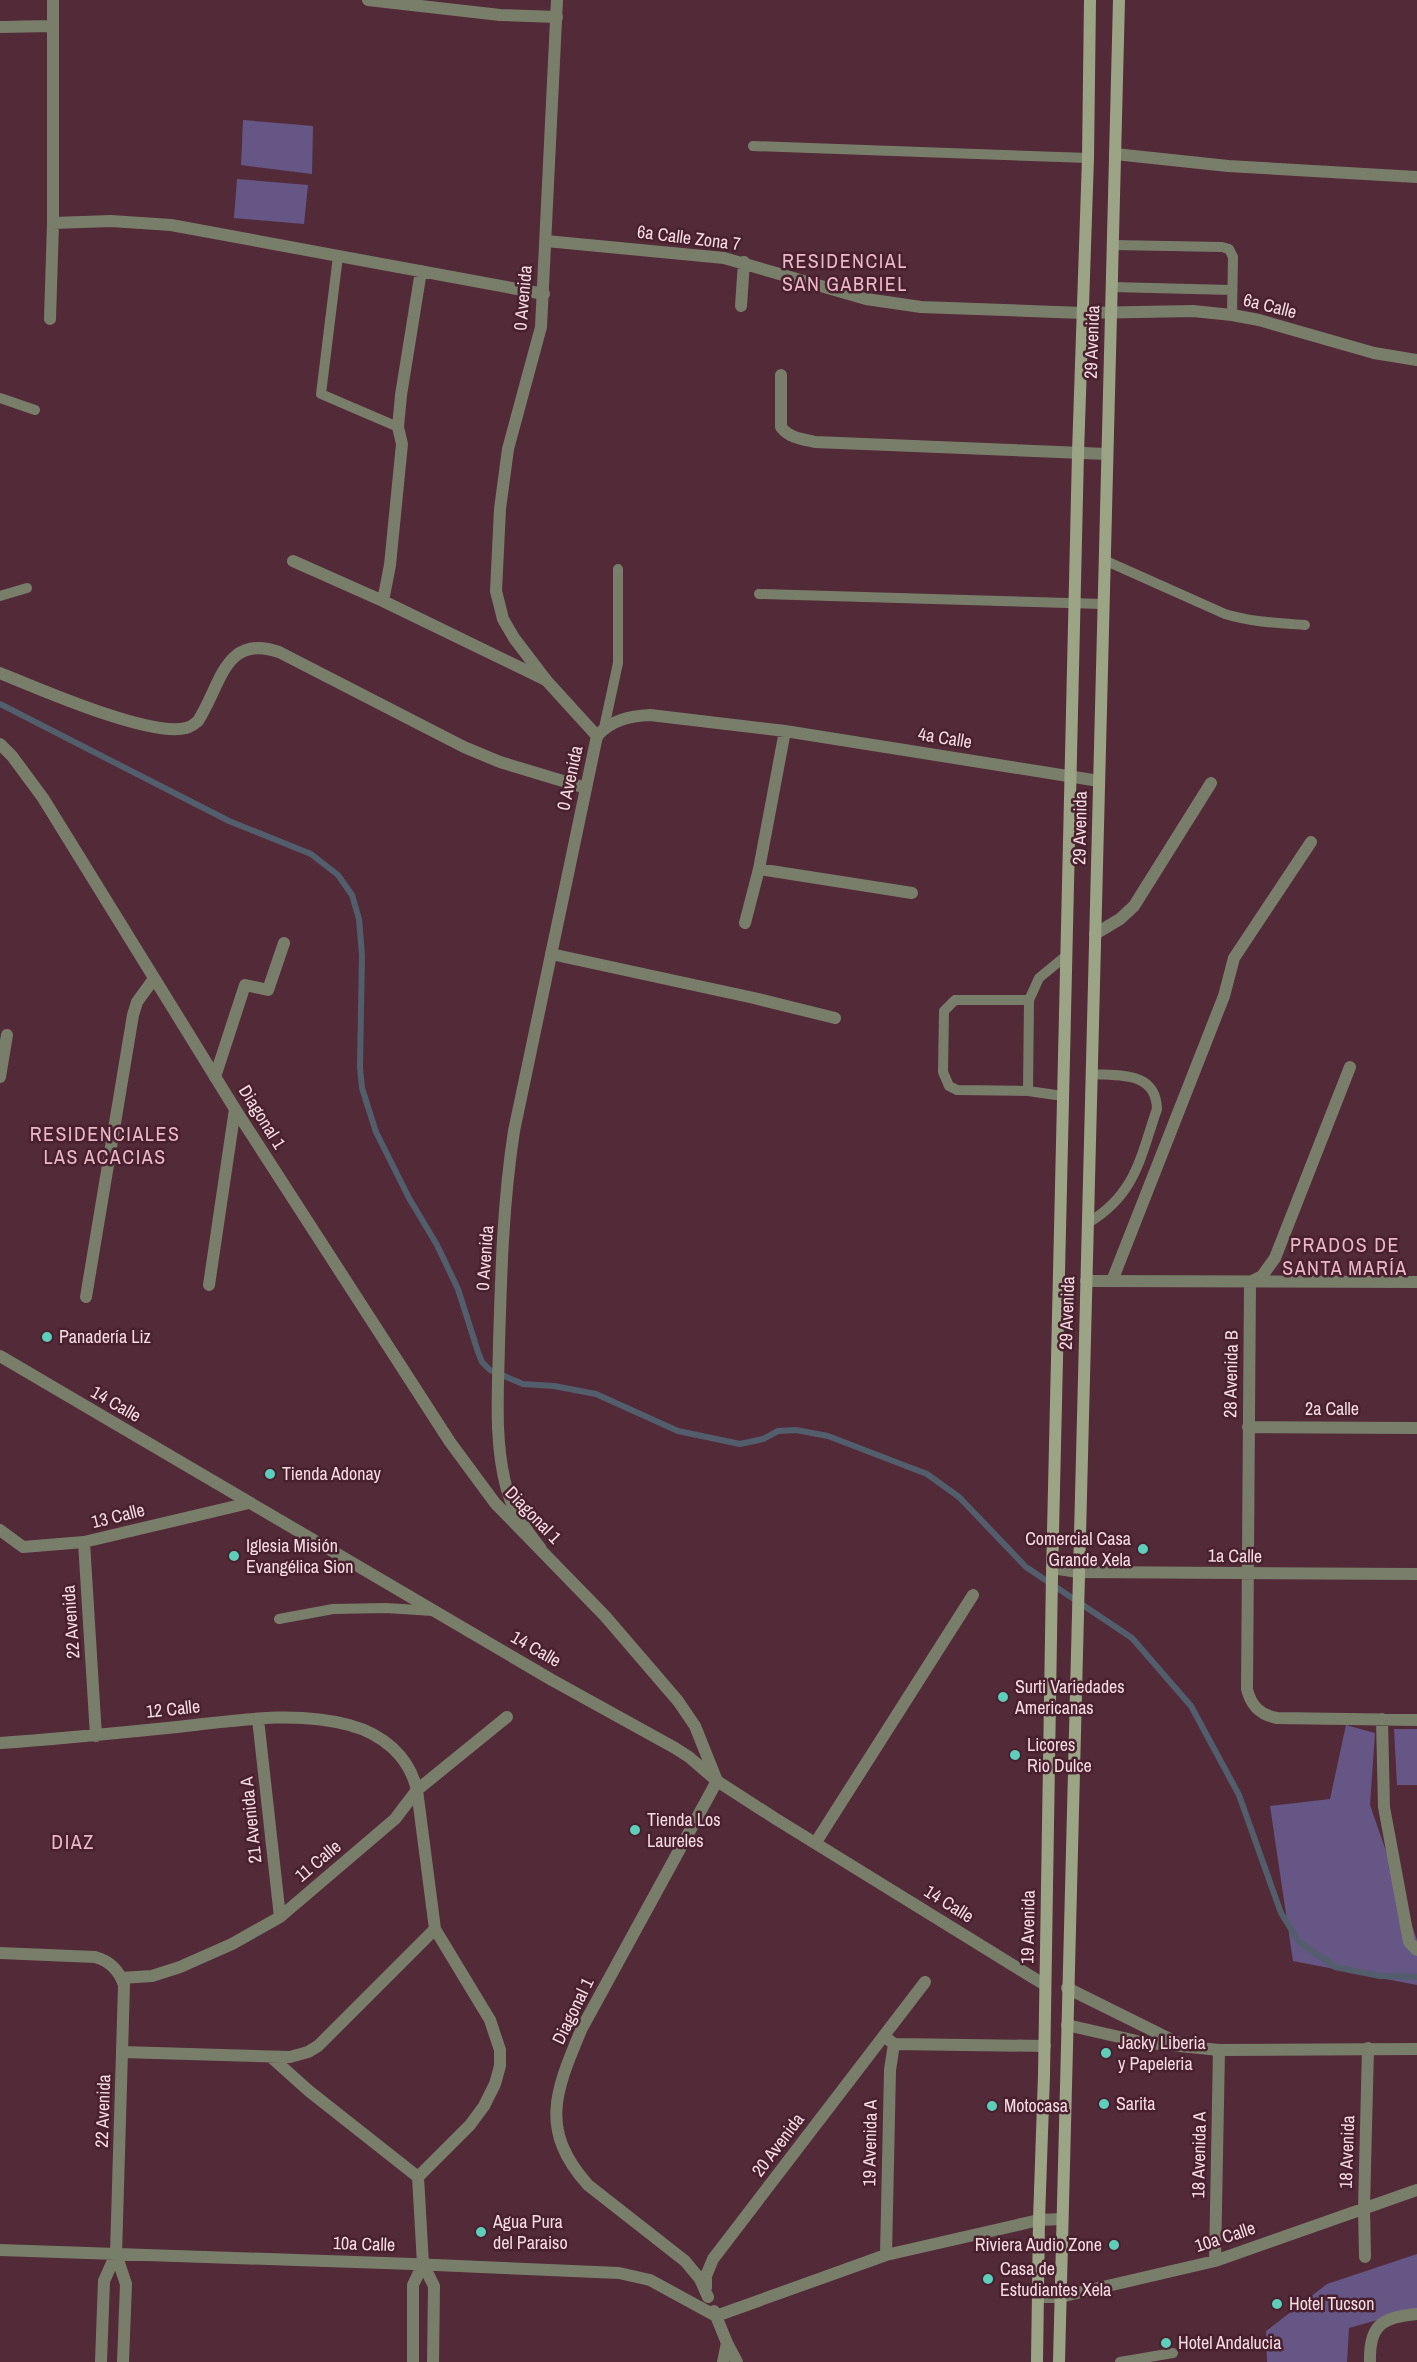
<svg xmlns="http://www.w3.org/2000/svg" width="1417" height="2362" font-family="'Archivo Narrow',sans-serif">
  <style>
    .green { fill: #665686 }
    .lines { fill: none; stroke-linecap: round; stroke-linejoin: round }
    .stream { stroke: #535e6c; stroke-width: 6 }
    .service { stroke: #797e6b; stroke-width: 10 }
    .minor { stroke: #797e6b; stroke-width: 12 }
    .tertiary { stroke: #797e6b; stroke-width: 12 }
    .secondary { stroke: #9ca486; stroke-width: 12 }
    .poi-dot { fill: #5dceb9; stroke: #48202e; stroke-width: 2 }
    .labels { text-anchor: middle; stroke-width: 5; stroke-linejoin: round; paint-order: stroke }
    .street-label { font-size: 18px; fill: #f5dae2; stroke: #48202e }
    .poi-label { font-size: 18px; fill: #f5dae2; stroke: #48202e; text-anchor: start }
    .neighbourhood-label { font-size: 20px; letter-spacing: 1.5px; fill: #ebb7c6; stroke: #48202e }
  </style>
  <rect width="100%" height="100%" fill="#532a38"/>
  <path class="green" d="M243,120l70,6 -1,48 -71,-9z
    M237,179l71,6 -4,39 -70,-6z
    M1346,1725l29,8 -5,72 47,135v45l-124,-24 -23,-155 60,-7z
    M1394,1729h23v56h-20z
    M1417,2254v55l-68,19 -2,34h-80l-1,-31 61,-47z"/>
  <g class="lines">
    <path class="stream" d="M0,704l229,117 82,33 27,21 14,20 7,24 3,36 -2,112 2,21 14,44 33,66 28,47 21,44 20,63 4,10 8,8 33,14 31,2 42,8 82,37 62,13 23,-5 15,-8 18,-1 32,6 99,38 32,23 67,70 106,71 59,68 48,89 42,118 18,29 36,25 45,9 37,1"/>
    <path class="service" d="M753,146l335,12
      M1113,245l109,2 7,2 4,8 -1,58
      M338,256l-17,138 77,33
      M1111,287l121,3
      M0,398l35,12
      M1104,560l121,54c26,8 52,9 80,11
      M759,594l344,10
      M0,596l27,-8
      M604,728l14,-65v-94
      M1028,1091l1,-91
      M1063,1096l-35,-5 -71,-1 -8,-4 -6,-14 1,-61 11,-11h74l10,-22 28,-23
      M1088,1223c48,-29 52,-65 69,-114 -1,-38 -38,-33 -66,-35
      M279,1619l54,-10 53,-1 47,3
      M1120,2362l53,-9"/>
    <path class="minor" d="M368,0l132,15 57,2
      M0,27l52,-1
      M1115,154l113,12 189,11
      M53,223l58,-2 60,4 373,69
      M546,241l178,17 142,41 55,8 162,6 110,-2 39,4 27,5 115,33 43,7
      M741,306l3,-44
      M50,319l3,-96v-223
      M781,375v52c8,11 21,12 34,15l292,12
      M293,561l90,40 163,79
      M383,601l7,-36 12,-121 -4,-17 3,-32 20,-124
      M0,673c37,15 151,65 186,55 5,-1 8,-4 12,-7 23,-35 26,-88 81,-69l185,95 36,15 86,26
      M597,736c14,-16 33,-20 53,-21l135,16 314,50
      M759,869l153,24
      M745,923l14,-54 26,-138
      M1095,934l25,-15 14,-13 77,-123
      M551,954l203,44 81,20
      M1350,1067l-75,191 -13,18 -12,6 -3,407c4,17 13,26 30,29l140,2
      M0,1077l7,-42
      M215,1077l30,-92 23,5 16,-47
      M1086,1281l331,1
      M1112,1281l112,-285 10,-38 77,-116
      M209,1285l26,-176
      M86,1297l47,-282 4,-13 16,-22
      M1248,1427l169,1
      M0,1530l23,17 61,-5 165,-39
      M84,1542l12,194
      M1052,1568l26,4 339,2
      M258,1719l22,198
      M1382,1719l2,88 25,135 8,8
      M0,1743c59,-4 118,-10 177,-16 56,-6 116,-17 172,-2 34,9 60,31 68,65l18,139 55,91 10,30v16l-5,18 -11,22 -14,19 -52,52
      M816,1842l157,-247
      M0,1953l95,4c15,4 24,13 29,28l-8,269 10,30 -3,78
      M121,1978l31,-2 28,-9 52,-23 48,-27 115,-98 22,-29 90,-73
      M884,2036l10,8 -4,26 -4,185
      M894,2044l151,2
      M122,2052l168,5 18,-5 10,-6 117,-117
      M271,2057l38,34 109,86
      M418,2177l5,87 11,22 -1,76
      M0,2250l413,14 206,9 31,7 66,36
      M1365,2257l-1,-49 4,-160
      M1215,2261l4,-211
      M706,2288v-12l7,-17 212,-277
      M708,2297l-8,-18 -15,-18 -97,-76c-50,-56 -32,-95 -6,-157l135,-247
      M1038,2297h22l155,-36 202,-71
      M714,2311l13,32 10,19
      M716,2316l170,-61 153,-35 23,-1
      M101,2362l3,-81 12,-27
      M413,2362v-77l10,-21
      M723,2362l4,-19
      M1370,2362c-1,-36 11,-45 47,-48"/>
    <path class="tertiary" d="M0,744l12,12 31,42 192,311 215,333 45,61 110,113 73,85 17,25 22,55
      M0,1356l552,324 123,68 14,9 28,24 59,38 269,166
      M541,1549c-14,-18 -28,-37 -34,-59 -13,-47 -9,-97 -8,-145 2,-71 4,-143 15,-214l83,-395 -51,-56 -32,-42 -11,-19 -7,-28 4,-82 8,-60 33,-122 16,-327
      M1067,1988l113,56
      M1067,2025l74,17 78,8 198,-1"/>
    <path class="secondary" d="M1037,2362l2,-142 5,-145 8,-500 26,-1122 10,-295 2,-158
      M1059,2362l60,-2362"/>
  </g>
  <g class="poi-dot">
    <circle cx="47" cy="1337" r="6"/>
    <circle cx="270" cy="1474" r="6"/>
    <circle cx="1143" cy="1549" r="6"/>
    <circle cx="234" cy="1556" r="6"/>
    <circle cx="1003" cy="1697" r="6"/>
    <circle cx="1015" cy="1755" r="6"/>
    <circle cx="635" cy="1830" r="6"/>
    <circle cx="1106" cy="2053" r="6"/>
    <circle cx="1104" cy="2104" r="6"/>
    <circle cx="992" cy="2106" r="6"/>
    <circle cx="481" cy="2232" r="6"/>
    <circle cx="1114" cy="2245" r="6"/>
    <circle cx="988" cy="2279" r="6"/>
    <circle cx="1277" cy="2304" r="6"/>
    <circle cx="1166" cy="2343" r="6"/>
  </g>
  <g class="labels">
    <g class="street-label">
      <text transform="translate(689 238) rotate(7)" y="6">6a Calle Zona 7</text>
      <text transform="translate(523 298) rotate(-85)" y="6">0 Avenida</text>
      <text transform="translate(1270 306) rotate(14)" y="6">6a Calle</text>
      <text transform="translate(1092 342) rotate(-88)" y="6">29 Avenida</text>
      <text transform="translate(945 738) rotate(9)" y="6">4a Calle</text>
      <text transform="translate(570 778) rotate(-78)" y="6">0 Avenida</text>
      <text transform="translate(1080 828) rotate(-89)" y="6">29 Avenida</text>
      <text transform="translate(262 1117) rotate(58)" y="6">Diagonal 1</text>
      <text transform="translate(485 1258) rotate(-86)" y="6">0 Avenida</text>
      <text transform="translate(1067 1313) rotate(-88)" y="6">29 Avenida</text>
      <text transform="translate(1231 1374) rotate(-89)" y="6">28 Avenida B</text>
      <text transform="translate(116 1404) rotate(30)" y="6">14 Calle</text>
      <text x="1332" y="1415">2a Calle</text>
      <text transform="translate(533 1515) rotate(46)" y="6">Diagonal 1</text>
      <text transform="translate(118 1516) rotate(-14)" y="6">13 Calle</text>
      <text transform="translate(1235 1556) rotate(1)" y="6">1a Calle</text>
      <text transform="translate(71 1622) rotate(-94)" y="6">22 Avenida</text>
      <text transform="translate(536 1649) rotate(30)" y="6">14 Calle</text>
      <text transform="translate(173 1709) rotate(-6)" y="6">12 Calle</text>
      <text transform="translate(251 1820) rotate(-96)" y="6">21 Avenida A</text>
      <text transform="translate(318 1861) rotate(-40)" y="6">11 Calle</text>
      <text transform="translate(949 1904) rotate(32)" y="6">14 Calle</text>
      <text transform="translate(1028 1927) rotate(-89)" y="6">19 Avenida</text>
      <text transform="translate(573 2011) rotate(-64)" y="6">Diagonal 1</text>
      <text transform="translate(103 2111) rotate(-88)" y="6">22 Avenida</text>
      <text transform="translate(870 2143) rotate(-89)" y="6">19 Avenida A</text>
      <text transform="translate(778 2145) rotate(-53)" y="6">20 Avenida</text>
      <text transform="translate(1347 2152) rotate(-88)" y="6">18 Avenida</text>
      <text transform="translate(1199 2155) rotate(-89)" y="6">18 Avenida A</text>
      <text transform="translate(1225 2237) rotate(-18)" y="6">10a Calle</text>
      <text transform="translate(364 2244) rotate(2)" y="6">10a Calle</text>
    </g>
    <g class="poi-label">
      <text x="59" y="1343">Panadería Liz</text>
      <text x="282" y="1480">Tienda Adonay</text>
      <text x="1131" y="1545" text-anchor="end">Comercial Casa<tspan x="1131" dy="21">Grande Xela</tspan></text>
      <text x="246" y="1552">Iglesia Misión<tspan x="246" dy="21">Evangélica Sion</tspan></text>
      <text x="1015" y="1693">Surti Variedades<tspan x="1015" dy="21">Americanas</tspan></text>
      <text x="1027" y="1751">Licores<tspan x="1027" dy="21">Rio Dulce</tspan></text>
      <text x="647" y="1826">Tienda Los<tspan x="647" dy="21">Laureles</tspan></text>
      <text x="1118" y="2049">Jacky Liberia<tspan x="1118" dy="21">y Papeleria</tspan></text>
      <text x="1116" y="2110">Sarita</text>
      <text x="1004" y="2112">Motocasa</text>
      <text x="493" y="2228">Agua Pura<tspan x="493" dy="21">del Paraiso</tspan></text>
      <text x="1102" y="2251" text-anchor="end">Riviera Audio Zone</text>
      <text x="1000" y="2275">Casa de<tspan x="1000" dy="21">Estudiantes Xela</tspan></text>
      <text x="1289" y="2310">Hotel Tucson</text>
      <text x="1178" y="2349">Hotel Andalucia</text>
    </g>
    <g class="neighbourhood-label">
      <text x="845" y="268">RESIDENCIAL<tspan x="845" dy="23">SAN GABRIEL</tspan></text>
      <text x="105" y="1141">RESIDENCIALES<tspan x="105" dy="23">LAS ACACIAS</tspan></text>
      <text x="1345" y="1252">PRADOS DE<tspan x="1345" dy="23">SANTA MARÍA</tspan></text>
      <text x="73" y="1849">DIAZ</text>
    </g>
  </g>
</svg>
